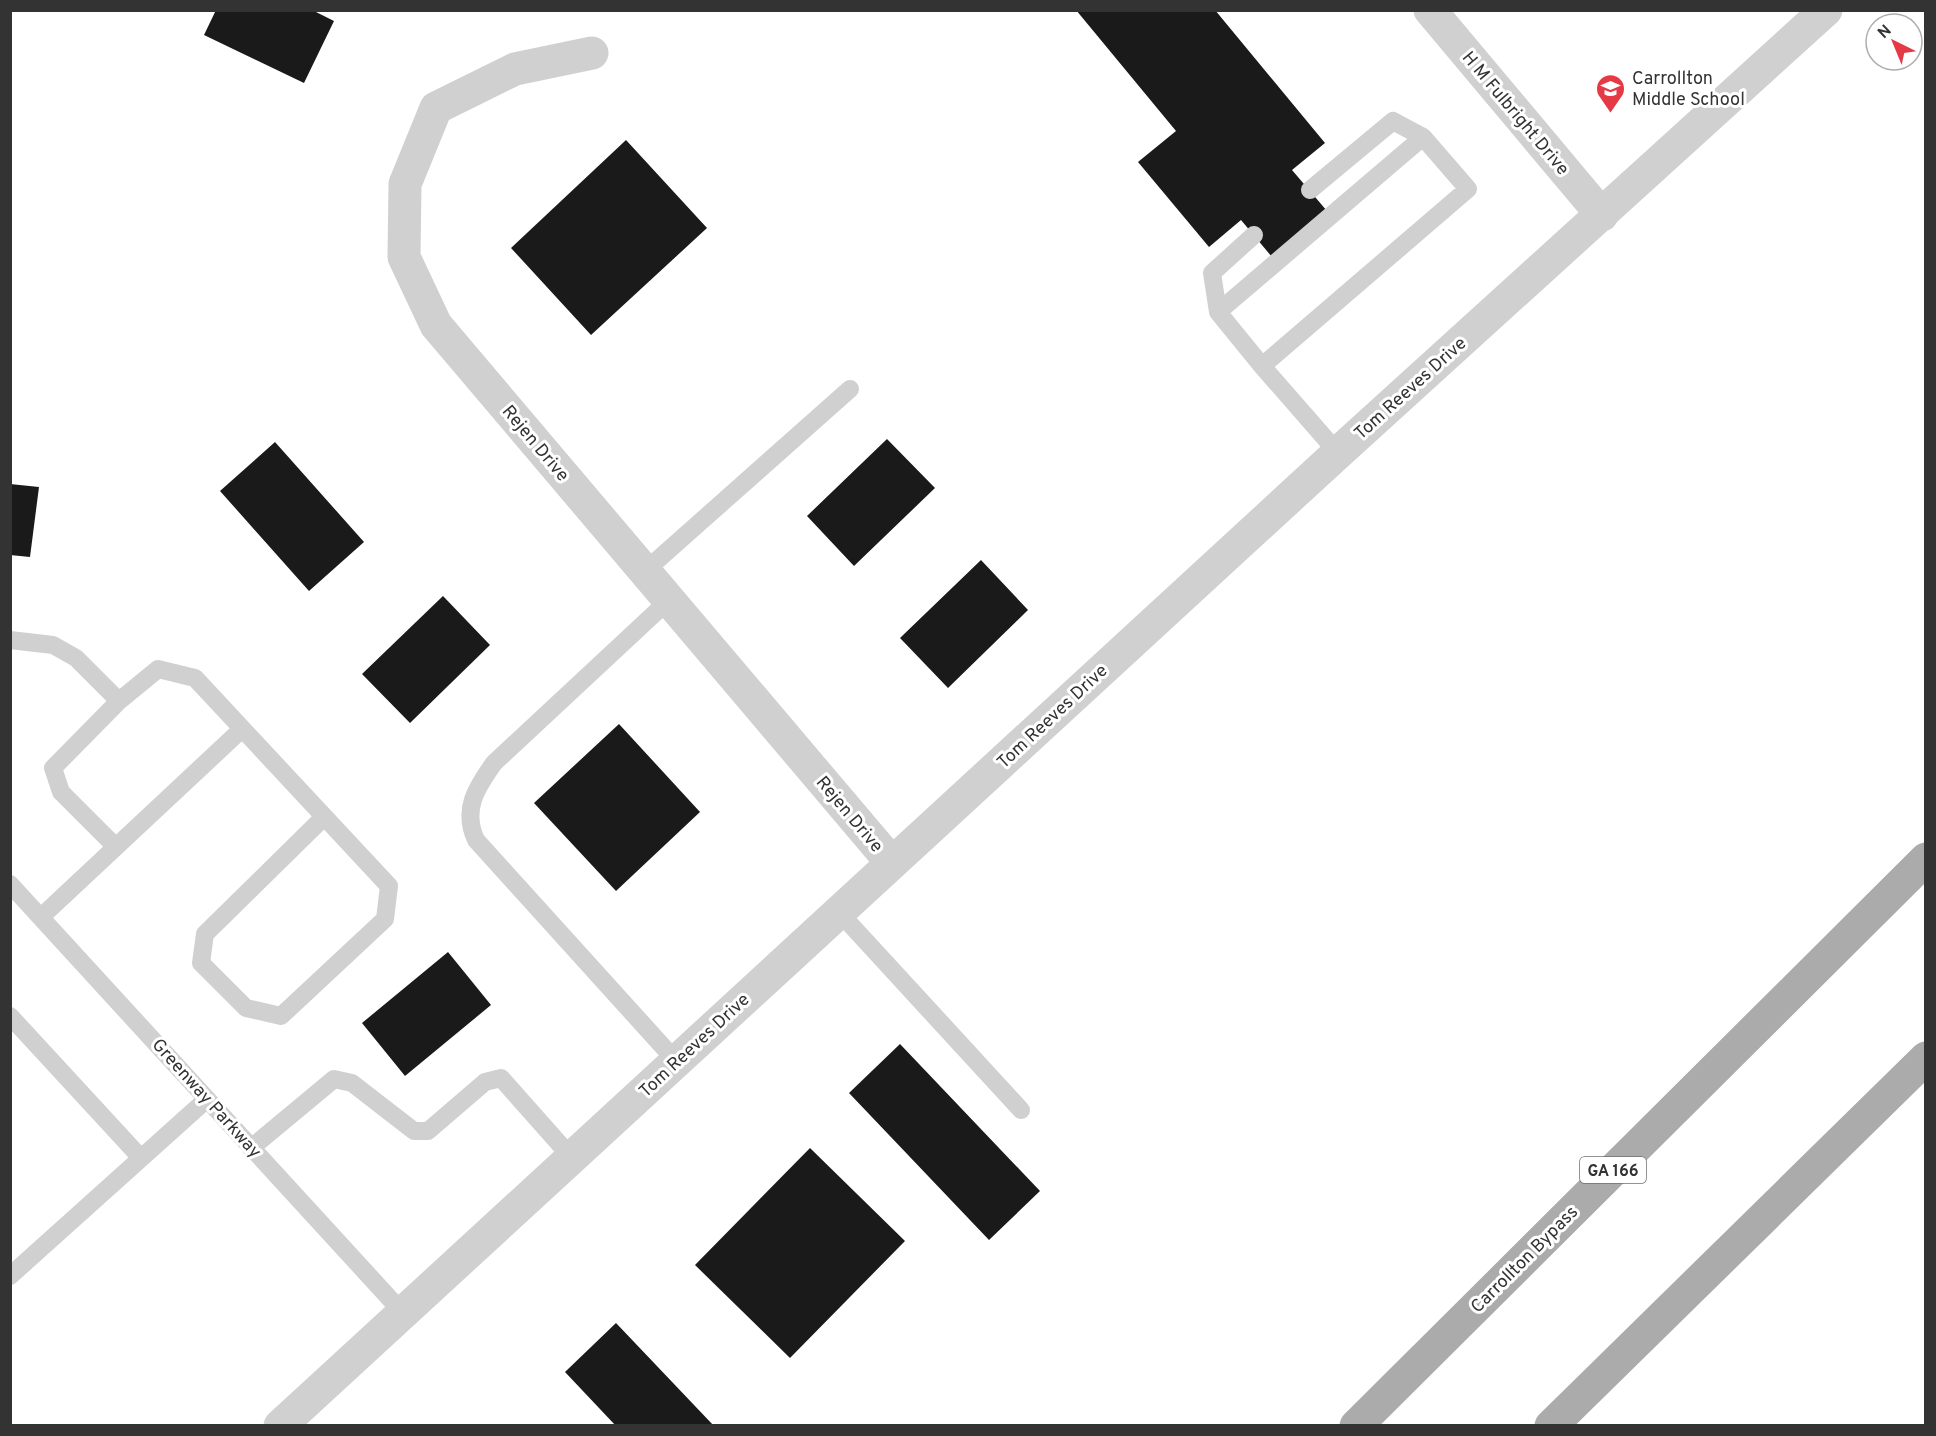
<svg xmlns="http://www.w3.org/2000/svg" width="1936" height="1436" font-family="Overpass,sans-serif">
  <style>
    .building { fill: #1a1a1a }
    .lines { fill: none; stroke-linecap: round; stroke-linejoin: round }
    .service { stroke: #d0d0d0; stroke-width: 18 }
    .minor { stroke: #d0d0d0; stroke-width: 33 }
    .primary { stroke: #ababab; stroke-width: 33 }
    .labels { text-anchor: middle; stroke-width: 6; stroke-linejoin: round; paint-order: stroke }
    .shield { fill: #fff; stroke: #707070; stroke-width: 1.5 }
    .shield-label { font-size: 16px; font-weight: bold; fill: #333 }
    .poi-label { font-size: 18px; fill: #333; stroke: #fff; text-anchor: start }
    .street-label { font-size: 18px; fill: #333; stroke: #fff }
  </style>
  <rect width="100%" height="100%" fill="#fff"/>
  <path class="building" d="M216,10h96l22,11 -30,62 -100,-48z
    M1076,10h139l110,133 -33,27 35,41 -55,46 -31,-37 -32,27 -71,-85 38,-31z
    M626,140l81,88 -116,107 -80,-87z
    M887,439l48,49 -81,78 -47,-50z
    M275,442l89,100 -55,49 -89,-100z
    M10,484l29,3 -9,70 -20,-2z
    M981,560l47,50 -80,78 -48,-50z
    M443,596l47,49 -80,78 -48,-49z
    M619,724l81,88 -84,79 -82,-88z
    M448,952l43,53 -86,71 -43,-53z
    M900,1044l140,147 -51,49 -140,-147z
    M810,1148l95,93 -115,117 -95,-93z
    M616,1323l98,103h-98l-51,-54z"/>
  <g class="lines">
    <path class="service" d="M1310,190l83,-69 30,16 45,52 -206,177 76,87
      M1254,235l-42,38 6,39 44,54
      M1218,312l205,-175
      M645,571l205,-182
      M669,600l-175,163c-18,25 -32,47 -18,77l200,221
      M10,640l43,5 23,13 43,43 39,-32 37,9 194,208 -4,33 -104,97 -35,-8 -45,-45 4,-29 119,-117
      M116,847l-55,-55 -8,-24 66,-67
      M10,884l393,429
      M839,912l182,198
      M41,917l201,-188
      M10,1016l131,142
      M251,1148l83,-69 18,4 62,48h14l57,-49 16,-4 71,80
      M10,1276l197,-177"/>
    <path class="minor" d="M1430,10l172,205
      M592,53l-77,16 -79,39 -31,76 -1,73 32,68 456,538
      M280,1426l1058,-973 488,-443"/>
    <path class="primary" d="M1356,1426l570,-567
      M1551,1426l375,-368"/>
  </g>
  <defs>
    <symbol id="school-pin" viewBox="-11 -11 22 30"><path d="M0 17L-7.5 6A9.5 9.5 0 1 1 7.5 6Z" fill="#e63946" stroke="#fff"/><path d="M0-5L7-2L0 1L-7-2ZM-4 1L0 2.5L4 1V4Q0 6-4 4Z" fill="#fff"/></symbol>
  </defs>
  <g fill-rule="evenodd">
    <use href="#school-pin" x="1594" y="72" width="33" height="45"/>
  </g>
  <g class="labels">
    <rect class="shield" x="1580" y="1157" width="66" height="26" rx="4.5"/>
    <g class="shield-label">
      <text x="1613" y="1176">GA 166</text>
    </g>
    <g class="poi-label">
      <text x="1632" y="84">Carrollton<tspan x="1632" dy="21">Middle School</tspan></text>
    </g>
    <g class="street-label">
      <text transform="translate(1516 113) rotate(50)" y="6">H M Fulbright Drive</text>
      <text transform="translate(1410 388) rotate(-42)" y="6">Tom Reeves Drive</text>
      <text transform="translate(536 443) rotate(50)" y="6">Rejen Drive</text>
      <text transform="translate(1052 716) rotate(-43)" y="6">Tom Reeves Drive</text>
      <text transform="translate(850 814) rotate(50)" y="6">Rejen Drive</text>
      <text transform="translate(694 1045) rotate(-43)" y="6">Tom Reeves Drive</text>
      <text transform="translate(207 1098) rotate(48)" y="6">Greenway Parkway</text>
      <text transform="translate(1524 1259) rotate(-45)" y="6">Carrollton Bypass</text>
    </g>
  </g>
  <rect width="1936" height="1436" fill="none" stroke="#333333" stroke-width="24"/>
  <g transform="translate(1894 42) rotate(317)"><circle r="28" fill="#ffffff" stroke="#adadad" stroke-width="1.5"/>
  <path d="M0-4.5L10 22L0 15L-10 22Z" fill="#e63946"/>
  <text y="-9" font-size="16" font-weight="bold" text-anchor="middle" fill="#333333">N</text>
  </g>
</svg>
